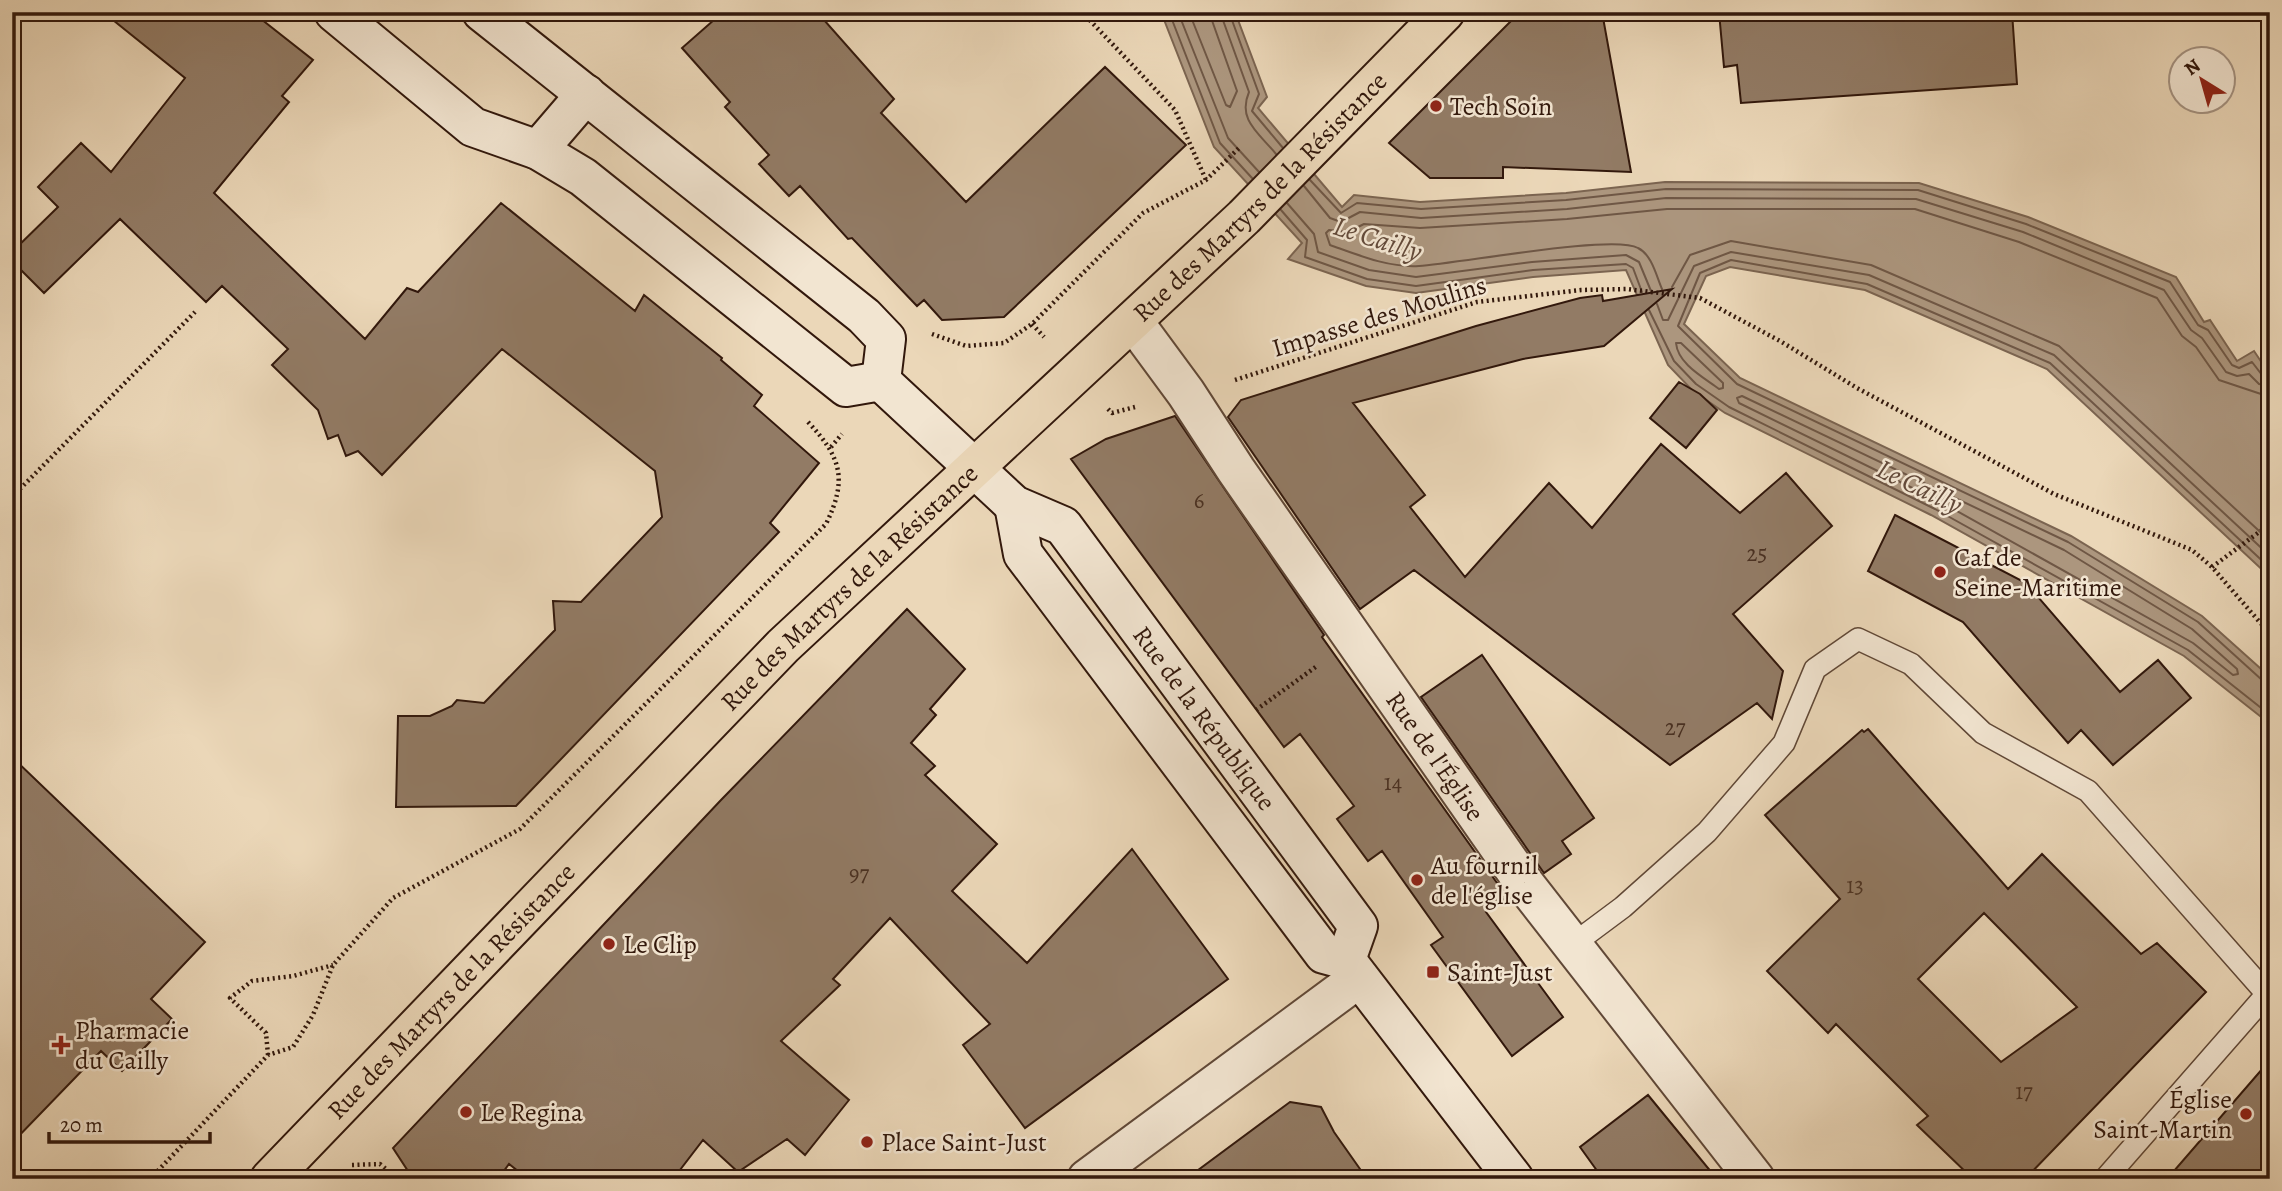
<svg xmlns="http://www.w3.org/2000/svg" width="2282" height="1191" font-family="Alegreya,serif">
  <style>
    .water { fill: #ac967e; stroke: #7b6450; stroke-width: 2 }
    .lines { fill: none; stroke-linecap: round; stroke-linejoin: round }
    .shore { stroke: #6f5745; stroke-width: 2 }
    .building { fill: #927b65; stroke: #32180c; stroke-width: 2; fill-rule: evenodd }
    .lane-casing { stroke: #604837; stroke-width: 24 }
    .street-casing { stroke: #604837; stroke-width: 42 }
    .secondary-casing { stroke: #32180c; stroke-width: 42 }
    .primary-casing { stroke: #32180c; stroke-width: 42 }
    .path { stroke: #32180c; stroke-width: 4.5; stroke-dasharray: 2 3.5; stroke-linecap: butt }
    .lane { stroke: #f2e5d1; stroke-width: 21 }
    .street { stroke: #f2e5d1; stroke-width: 38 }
    .secondary { stroke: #f2e5d1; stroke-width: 38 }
    .primary { stroke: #ebd7b8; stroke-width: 38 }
    .poi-dot { fill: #8f2418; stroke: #f2e5d1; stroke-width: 2.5 }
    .labels { text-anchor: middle; stroke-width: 5; stroke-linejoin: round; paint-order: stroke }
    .number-label { font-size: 23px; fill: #4a3122 }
    .poi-label { font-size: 26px; fill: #32180c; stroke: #f2e5d1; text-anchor: start }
    .street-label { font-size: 26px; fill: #32180c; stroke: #f2e5d1 }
    .water-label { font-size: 28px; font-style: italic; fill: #634a3a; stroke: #f2e5d1 }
  </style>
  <rect width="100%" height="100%" fill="#ebd7b8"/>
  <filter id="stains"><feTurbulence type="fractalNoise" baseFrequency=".00286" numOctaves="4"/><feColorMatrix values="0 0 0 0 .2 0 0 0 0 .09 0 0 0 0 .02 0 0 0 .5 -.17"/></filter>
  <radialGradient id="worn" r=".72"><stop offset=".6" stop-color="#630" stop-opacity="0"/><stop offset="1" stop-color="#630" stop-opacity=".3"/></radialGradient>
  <path class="water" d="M1161,12h74l32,85 -9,11 84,99 12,-12 66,7 146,-9 99,-11 254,1 109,34 148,60 28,45 6,-2 27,41 17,-10 16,24v202l-223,-208 -182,-79 -135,-23 -24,9 -22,48 56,54 331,158 131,80 68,61v47l-86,-68 -253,-141 -206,-102 -33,-23 -24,-25 -42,-95 -93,7 -117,16 -50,-7 -78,-27 14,-16 -88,-96z"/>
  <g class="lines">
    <path class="shore" d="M1169,12l51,131 32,35
      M1178,12l50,126 31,34
      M1189,12l37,93 4,2 7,-16 -28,-79
      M1220,12l29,80c-12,28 10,41 27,62
      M1229,12l30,82 -7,17 31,37
      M1310,180l31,33 16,-10 64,6 145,-9 100,-11 252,1 108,34 144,58 28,43 10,5 24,35 7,3 13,-6 10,13 8,3
      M1304,186l26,32 11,4 19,-10 61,6 146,-9 99,-11 250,1 107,33 141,58 27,40 11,8 24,34 11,4 12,-2 10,10 11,2
      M1287,203l27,31 4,18 51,18 47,7 116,-15 94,-7 13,7 12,29
      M1281,210l26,30 -2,17 62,22 49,7 117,-16 93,-6 7,4 9,24
      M1672,287l18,-32 41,-14 140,24 188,81 211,195
      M1662,289c-6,-14 -10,-34 -24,-41 -25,-14 -181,16 -219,18 -30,2 -61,-11 -89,-21l-4,-12 3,-3 19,2 16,-8 56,4 147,-9 100,-10h248l104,33 138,56 25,38 14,11 23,33 51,17
      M1657,304l6,16h5l26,-54 37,-14 138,23 185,80 216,201
      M1649,310l25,51 22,23 33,23 206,102 253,141 82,65
      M1676,343h5l42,40v5l-4,1c-16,-12 -41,-25 -43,-46z
      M1742,396l322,154 128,79 45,40 1,5 -5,1 -40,-32 -254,-142 -200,-98 -2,-5z
      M2270,568l-220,-205 -183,-79 -136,-24 -31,13 -22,53 59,58 331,158 130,80 64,58 8,2"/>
  </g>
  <path class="building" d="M103,12h149l61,48 -31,36 7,6 -75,91 151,146 42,-51 11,4 83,-89 134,108 9,-16 78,63 -1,2 41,35 -8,11 65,57 -49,60 9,9 -263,274 -120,1 2,-91h32l22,-10 5,-6 27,3 71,-73 -2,-29 28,1 81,-85 -7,-46 -153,-122 -120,126 -24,-24 -12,5 -8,-21 -10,4 -10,-29 -46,-45 16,-16 -66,-63 -16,16 -86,-83 -76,74 -32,-32v-9l46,-45 -20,-20 43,-44 30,29 74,-94z
    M723,12h94l77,87 -13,14 85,89 139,-135 81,78 -182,172 -62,3 -18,-20 -7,6 -65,-68 -4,1 -48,-53 -11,10 -30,-32 10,-9 -44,-48 5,-5 -48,-54z
    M1520,12h82l29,160 -128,-5v11h-73l-41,-35z
    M1719,12h293l5,72 -276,19 -4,-38 -13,2z
    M1672,289l-68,57 -81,13 -170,44 72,92 -15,12 55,70 84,-94 43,45 69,-84 79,69 46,-40 46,53 -99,88 50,57 -11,48 -15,-16 -87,62 -256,-195 -54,39 -132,-192 13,-17 235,-74 104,-28 22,-3 1,6z
    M1679,382l21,12 17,16 -31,38 -36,-30z
    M1175,416l149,219 -2,2 185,260 -21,15 77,105 -51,39 -81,-111 12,-8 -61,-86 -14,10 -31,-42 17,-13 -54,-72 -16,13 -213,-288 35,-20z
    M1895,515l131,68 94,109 38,-32 33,38 -78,67 -32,-35 -13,13 -105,-121 -95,-51z
    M907,609l58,60 -35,40 6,6 -25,28 24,23 -10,9 72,69 -45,47 75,72 105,-114 96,130 -203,149 -62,-83 27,-21 -100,-106 -57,61 7,6 -59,56 68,59 -44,55 -18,-16 -49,33 -35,-32 -30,39h-145l-19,-15 -11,15h-81l-9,-8 -15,-23 328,-348z
    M1482,655l112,163 -32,23 9,13 -27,19 -123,-176z
    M1868,729l140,160 34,-35 99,100 16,-11 49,49 -181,187h-52l-56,-54 11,-9 -92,-92 -8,9 -61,-62 73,-72 -75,-84 97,-85 2,2zM1984,913l93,94 -76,55 -83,-83z
    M12,757l193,185 -54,57 21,20 -50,52 -21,-20 -89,92z
    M2270,1060v119h-103z
    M1648,1095l18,22 51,62h-114l-23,-32z
    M1290,1102l31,5 13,25 33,47h-181z"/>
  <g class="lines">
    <defs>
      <path id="lane" d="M1572,945l51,-38 84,-75 77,-89 31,-74 43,-30 53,25 72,69 105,58 179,203 -162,185"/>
      <g id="street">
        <path id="s1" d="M1133,321l53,72 50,77 288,413 231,296"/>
        <path d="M1087,1179l272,-201"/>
      </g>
      <g id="secondary">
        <path d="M334,12l139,115 65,23 45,27 263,210 35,-6"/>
        <path id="s2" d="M482,12l382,304 22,23 -5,42 4,4 129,120 49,21 295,400 -12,34"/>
        <path d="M538,150l48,-56"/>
        <path d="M1014,505l9,49 301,400 22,6 168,219"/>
      </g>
      <g id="primary">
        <path id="s3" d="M270,1179l513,-533 461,-429 201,-205"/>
      </g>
    </defs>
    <use href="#lane" class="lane-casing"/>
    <use href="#street" class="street-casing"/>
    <use href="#secondary" class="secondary-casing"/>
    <use href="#primary" class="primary-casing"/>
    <path class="path" d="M1082,12l93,98 31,70
      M2270,283v2
      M1032,324l12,13
      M932,334l34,12 38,-3 28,-19 111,-111 63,-33 33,-32
      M1235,380l242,-78 104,-12 46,-1 73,9 80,43 77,47 197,106 138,56 20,17 58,67
      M1108,409l4,4 23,-6
      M831,447l11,-13
      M12,497l183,-185
      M2212,567l58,-43
      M1256,710l61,-44
      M268,1055l-2,-22 -36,-35 22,-17 41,-5 40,-11
      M352,1165l28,-1 18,15
      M150,1179l118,-124 25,-8 20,-32 20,-50 60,-67 127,-69 306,-305c22,-45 15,-67 -18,-102"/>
    <use href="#lane" class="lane"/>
    <use href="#street" class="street"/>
    <use href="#secondary" class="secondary"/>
    <use href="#primary" class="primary"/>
  </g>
  <g class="poi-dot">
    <circle cx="1436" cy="106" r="7"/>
    <circle cx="1940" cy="572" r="7"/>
    <circle cx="1417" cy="880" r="7"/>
    <circle cx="609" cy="944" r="7"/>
    <rect x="1426" y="965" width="14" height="14" rx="3.5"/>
    <path d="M57.5 1034.5h7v7h7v7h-7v7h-7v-7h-7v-7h7z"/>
    <circle cx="466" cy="1112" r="7"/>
    <circle cx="2246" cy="1114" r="7"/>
    <circle cx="867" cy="1142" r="7"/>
  </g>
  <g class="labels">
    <g class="number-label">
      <text x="1199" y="508">6</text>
      <text x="1757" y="561">25</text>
      <text x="1675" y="735">27</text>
      <text x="1393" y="790">14</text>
      <text x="859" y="881">97</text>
      <text x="1855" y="893">13</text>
      <text x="2024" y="1099">17</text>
    </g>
    <g class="poi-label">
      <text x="1450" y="115">Tech Soin</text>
      <text x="1954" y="566">Caf de<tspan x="1954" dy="30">Seine-Maritime</tspan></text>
      <text x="1431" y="874">Au fournil<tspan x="1431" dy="30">de l'église</tspan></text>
      <text x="623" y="953">Le Clip</text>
      <text x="1447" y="981">Saint-Just</text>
      <text x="75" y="1039">Pharmacie<tspan x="75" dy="30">du Cailly</tspan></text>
      <text x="2232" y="1108" text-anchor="end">Église<tspan x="2232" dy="30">Saint-Martin</tspan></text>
      <text x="480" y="1121">Le Regina</text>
      <text x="881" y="1151">Place Saint-Just</text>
    </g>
    <g class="street-label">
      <text dy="9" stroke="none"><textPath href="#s3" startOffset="1395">Rue des Martyrs de la Résistance</textPath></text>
      <text transform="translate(1379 316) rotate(-17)" y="9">Impasse des Moulins</text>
      <text dy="9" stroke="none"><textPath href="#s3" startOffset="828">Rue des Martyrs de la Résistance</textPath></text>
      <text dy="9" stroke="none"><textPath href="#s2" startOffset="1036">Rue de la République</textPath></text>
      <text dy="9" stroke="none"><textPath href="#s1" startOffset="530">Rue de l'Église</textPath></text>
      <text dy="9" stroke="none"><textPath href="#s3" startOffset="261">Rue des Martyrs de la Résistance</textPath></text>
    </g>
    <g class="water-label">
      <text transform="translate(1378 238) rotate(18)" y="10">Le Cailly</text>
      <text transform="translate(1920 486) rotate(26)" y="10">Le Cailly</text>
    </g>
  </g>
  <rect width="2282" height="1191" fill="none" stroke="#ebd7b8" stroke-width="42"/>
  <rect x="14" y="14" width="2254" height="1163" fill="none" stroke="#32180c" stroke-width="3.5"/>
  <rect x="21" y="21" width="2240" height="1149" fill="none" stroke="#32180c" stroke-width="2"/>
  <g transform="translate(2202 80) rotate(323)"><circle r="33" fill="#f2e5d1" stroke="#a59382" stroke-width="2"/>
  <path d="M0-5L12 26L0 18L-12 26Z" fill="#8f2418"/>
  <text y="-10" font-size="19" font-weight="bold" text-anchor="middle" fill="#32180c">N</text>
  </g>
  <path d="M49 1132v10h161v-10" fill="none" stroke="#32180c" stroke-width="3.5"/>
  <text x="60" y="1132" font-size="21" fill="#32180c" stroke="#f2e5d1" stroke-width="5" paint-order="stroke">20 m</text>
  <rect width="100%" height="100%" filter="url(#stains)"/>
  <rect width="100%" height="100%" fill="url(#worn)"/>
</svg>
